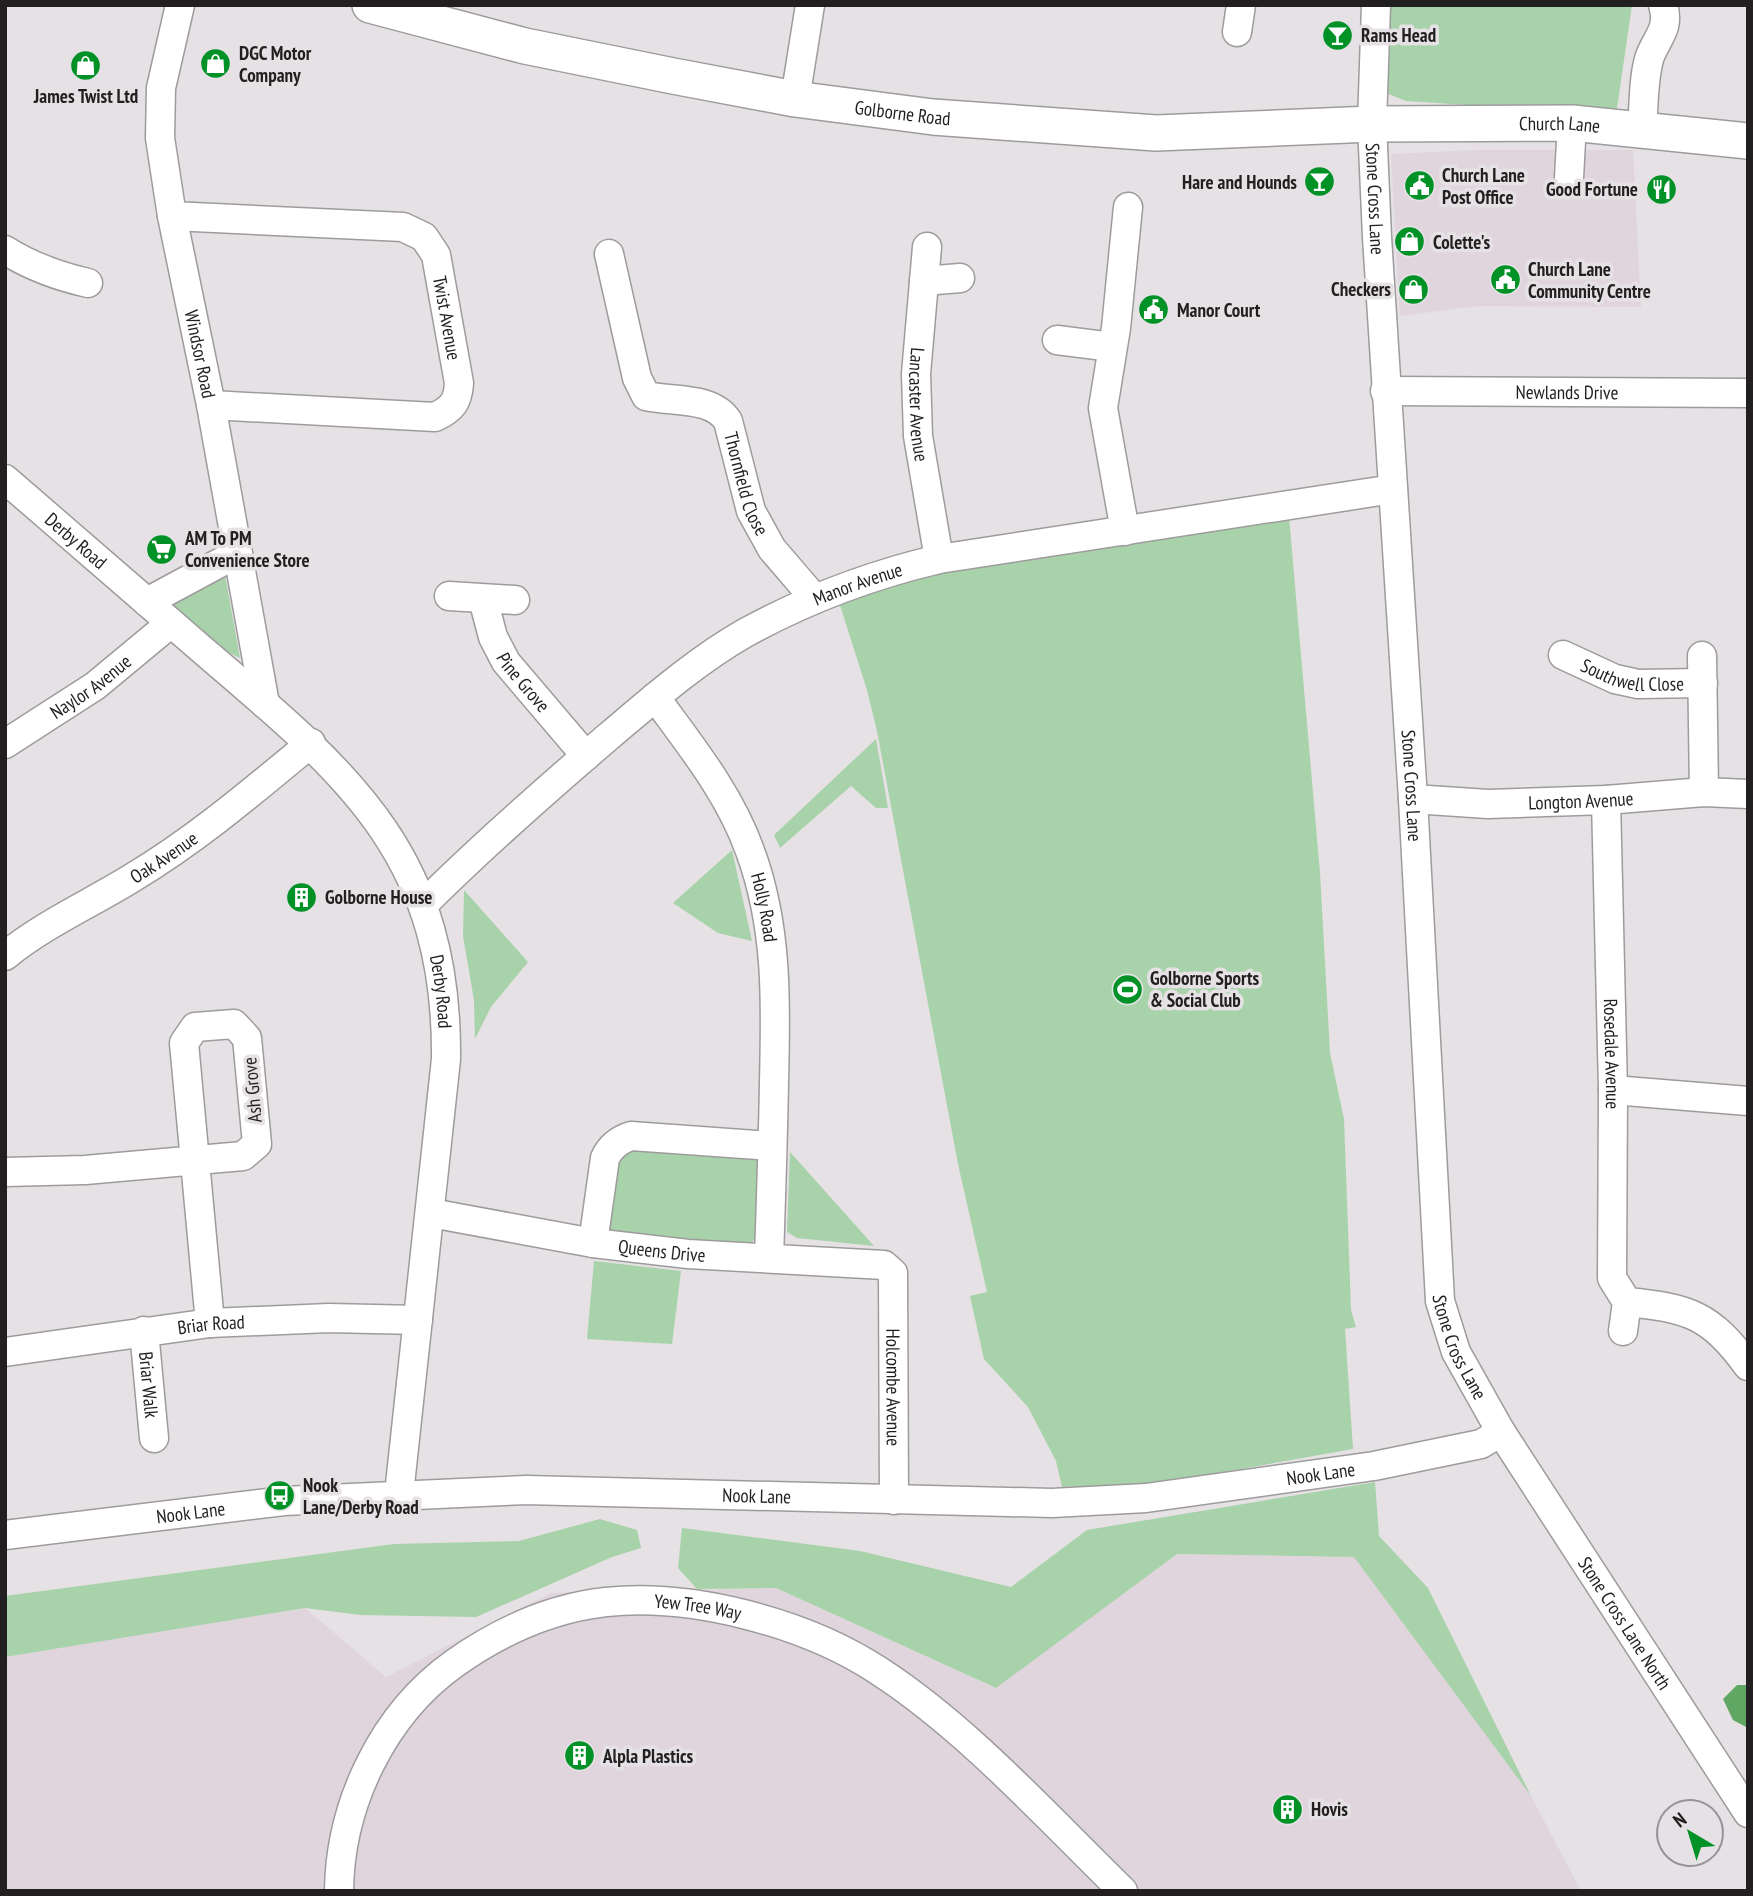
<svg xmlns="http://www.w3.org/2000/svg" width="1753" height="1896" font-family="'PT Sans Narrow',sans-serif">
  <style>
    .built { fill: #e0d5dd }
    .green { fill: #a8d2a9 }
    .water { fill: #61a764 }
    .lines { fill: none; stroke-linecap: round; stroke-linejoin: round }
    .minor-casing { stroke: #9e9b9d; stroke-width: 31 }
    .major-casing { stroke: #9e9b9d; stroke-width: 38 }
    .minor { stroke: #fff; stroke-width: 28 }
    .major { stroke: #fff; stroke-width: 35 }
    .labels { text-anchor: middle; stroke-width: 7; stroke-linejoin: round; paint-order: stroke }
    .poi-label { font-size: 19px; font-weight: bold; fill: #211f20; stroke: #e5e1e4; text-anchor: start }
    .street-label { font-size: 19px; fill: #211f20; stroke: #e5e1e4 }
  </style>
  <rect width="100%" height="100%" fill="#e5e1e4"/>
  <path class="built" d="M1476,150h157l8,157 -163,-1 -78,10 -9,-162z
    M1177,1554l178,3 176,239 50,95h-1576v-234l300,-49 81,69 165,-84 225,-5 219,100z"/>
  <path class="green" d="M1385,5h247l-16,110 -210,-14 -20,-8z
    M1289,517l31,356 10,180 14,66 7,191 5,17 -11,2 8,120 -157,28 -68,8 -66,2 -6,-26 -28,-54 -44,-48 -14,-63 17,-4 -29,-128 -81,-433 -10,-41 -29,-91 89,-26z
    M225,575l15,83 -22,-11 -50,-41z
    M876,739l12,69h-12l-25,-22 -71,62 -6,-13z
    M732,850l20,91 -34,-8 -45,-30z
    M464,890l64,72 -37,45 -16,32 -1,-39 -11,-64z
    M626,1146l128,7 11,12 -6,71 -15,13 -130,-14 -11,-14 8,-63z
    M790,1152l84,94 -77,-8 -10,-6z
    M594,1261l87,10 -9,73 -85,-5z
    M1375,1482l4,54 49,52 103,208 -177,-239 -177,-3 -181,134 -220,-100 -79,1 -19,-21 4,-40 178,23 151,36 76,-57z
    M600,1519l37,11 4,18 -29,9 -136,60 -115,-2 -56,-7 -300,49v-61l389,-52 125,-3z"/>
  <path class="water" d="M1737,1685h11v43l-15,-8 -10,-21z"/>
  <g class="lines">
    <defs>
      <g id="minor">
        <path id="s1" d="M180,5l-19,83 -1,50 12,78 39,189 54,299"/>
        <path id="s2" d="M1376,5l-4,119 5,113 36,562 27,502 16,51 45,80 247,381"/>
        <path d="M1237,32l4,-27"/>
        <path d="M795,99l15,-94"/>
        <path d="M1642,128c2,-22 1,-51 8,-72 8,-20 20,-28 13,-51"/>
        <path d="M1569,178l3,-55"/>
        <path id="s3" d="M172,216l231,11 21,10 12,18 23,128c-1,19 -7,26 -24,34l-224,-12"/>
        <path id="s4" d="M927,247l-11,127 2,62 21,123"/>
        <path d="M5,250c27,17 52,26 83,33"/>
        <path id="s5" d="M609,254l28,124 9,18c27,6 66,0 82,25l23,90 21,38 43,50"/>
        <path d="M924,281l36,-3"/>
        <path d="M1057,340l55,7"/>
        <path id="s6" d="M1385,391l363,2"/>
        <path id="s7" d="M5,479c67,58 134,116 201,174 143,122 242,202 240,406l-47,435"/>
        <path d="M1125,531l-22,-123 13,-80 12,-121"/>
        <path d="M449,596l66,4"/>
        <path id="s8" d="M483,599l10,38 13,25 80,94"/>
        <path d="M147,602l91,-49"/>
        <path id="s9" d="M1563,655l52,24 23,5 65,-1"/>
        <path d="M1702,656l2,136"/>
        <path id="s10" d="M655,697c35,48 75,97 95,154 28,75 26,153 24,231 -1,59 -3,117 -5,176"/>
        <path id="s11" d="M5,744l90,-58 76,-63"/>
        <path id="s12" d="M1413,799l75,5 118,-4 98,-8 44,2"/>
        <path id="s13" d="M1606,800l7,290 -1,188 15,24 -4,29"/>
        <path id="s14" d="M424,904c59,-59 122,-114 185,-168 44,-37 87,-75 136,-103 62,-34 126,-58 194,-74l454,-70"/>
        <path id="s15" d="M5,956c39,-32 85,-52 127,-78 65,-39 121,-87 179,-135"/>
        <path d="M1613,1090l135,11"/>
        <path d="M5,1172l80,-2 158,-14 14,-12 -10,-106 -13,-14 -39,3 -11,16 26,280"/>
        <path id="s16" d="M431,1213l162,30 95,11 196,11 9,8 1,227"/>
        <path d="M593,1243l12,-85c5,-11 14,-18 26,-22l141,10"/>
        <path d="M1627,1302c61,6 83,12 121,64"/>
        <path id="s17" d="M144,1331l10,107"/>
        <path id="s18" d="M5,1352l205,-29 119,-5 89,2"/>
        <path id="s19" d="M5,1535l279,-34 242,-11 526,13 94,-5 228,-32 107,-22 20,-12"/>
        <path id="s20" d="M339,1891c1,-87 44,-177 116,-228 44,-31 96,-55 151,-61 87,-9 200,21 273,69 88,57 168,146 244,220"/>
      </g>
      <g id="major">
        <path id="s21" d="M370,5l155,41 148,30 122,23 138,18 223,16 216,-9 200,-1 176,18"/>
      </g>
    </defs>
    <use href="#minor" class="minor-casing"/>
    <use href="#major" class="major-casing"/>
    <use href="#minor" class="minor"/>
    <use href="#major" class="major"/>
  </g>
  <defs>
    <symbol id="bar-disc" viewBox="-11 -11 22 22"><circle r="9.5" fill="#019227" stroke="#e5e1e4"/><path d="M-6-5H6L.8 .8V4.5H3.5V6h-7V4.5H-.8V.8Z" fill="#fff"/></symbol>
    <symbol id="shop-disc" viewBox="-11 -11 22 22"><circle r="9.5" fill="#019227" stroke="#e5e1e4"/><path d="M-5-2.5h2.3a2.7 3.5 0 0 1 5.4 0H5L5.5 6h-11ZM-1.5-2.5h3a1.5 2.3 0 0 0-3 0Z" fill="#fff"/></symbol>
    <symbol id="civic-disc" viewBox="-11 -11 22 22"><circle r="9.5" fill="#019227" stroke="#e5e1e4"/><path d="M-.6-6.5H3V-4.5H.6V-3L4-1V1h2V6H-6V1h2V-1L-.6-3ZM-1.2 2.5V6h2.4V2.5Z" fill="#fff"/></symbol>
    <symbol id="restaurant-disc" viewBox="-11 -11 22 22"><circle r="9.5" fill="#019227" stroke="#e5e1e4"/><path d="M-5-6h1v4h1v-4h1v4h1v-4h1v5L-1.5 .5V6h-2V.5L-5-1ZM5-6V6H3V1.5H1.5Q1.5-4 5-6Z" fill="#fff"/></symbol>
    <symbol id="supermarket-disc" viewBox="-11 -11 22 22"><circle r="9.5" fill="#019227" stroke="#e5e1e4"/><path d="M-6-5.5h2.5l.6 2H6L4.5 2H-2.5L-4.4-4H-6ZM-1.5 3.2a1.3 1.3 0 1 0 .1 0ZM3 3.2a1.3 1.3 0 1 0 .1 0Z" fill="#fff"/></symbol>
    <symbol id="building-disc" viewBox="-11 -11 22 22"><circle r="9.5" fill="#019227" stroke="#e5e1e4"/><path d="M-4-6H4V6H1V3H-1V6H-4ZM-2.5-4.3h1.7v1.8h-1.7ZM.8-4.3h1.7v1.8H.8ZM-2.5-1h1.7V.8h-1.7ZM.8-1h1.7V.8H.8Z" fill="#fff"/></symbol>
    <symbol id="stadium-disc" viewBox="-11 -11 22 22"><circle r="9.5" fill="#019227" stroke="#e5e1e4"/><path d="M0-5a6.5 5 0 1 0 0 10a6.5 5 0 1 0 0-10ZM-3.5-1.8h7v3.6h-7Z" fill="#fff"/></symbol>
    <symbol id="bus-disc" viewBox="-11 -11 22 22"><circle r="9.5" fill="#019227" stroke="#e5e1e4"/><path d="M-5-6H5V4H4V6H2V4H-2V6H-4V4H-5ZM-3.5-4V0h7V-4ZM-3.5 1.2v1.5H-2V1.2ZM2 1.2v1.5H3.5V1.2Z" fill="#fff"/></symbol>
  </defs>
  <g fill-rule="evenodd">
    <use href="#bar-disc" x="1320" y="18" width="35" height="35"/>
    <use href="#shop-disc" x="198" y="46" width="35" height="35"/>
    <use href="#shop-disc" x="68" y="48" width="35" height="35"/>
    <use href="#bar-disc" x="1302" y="164" width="35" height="35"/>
    <use href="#civic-disc" x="1402" y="168" width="35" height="35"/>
    <use href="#restaurant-disc" x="1644" y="172" width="35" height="35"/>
    <use href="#shop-disc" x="1392" y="224" width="35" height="35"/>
    <use href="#civic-disc" x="1488" y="262" width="35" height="35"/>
    <use href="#shop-disc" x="1396" y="272" width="35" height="35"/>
    <use href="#civic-disc" x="1136" y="292" width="35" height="35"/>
    <use href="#supermarket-disc" x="144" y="532" width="35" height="35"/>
    <use href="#building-disc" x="284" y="880" width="35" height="35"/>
    <use href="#stadium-disc" x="1110" y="972" width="35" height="35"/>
    <use href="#bus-disc" x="262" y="1478" width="35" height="35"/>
    <use href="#building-disc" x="562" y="1738" width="35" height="35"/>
    <use href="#building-disc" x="1270" y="1792" width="35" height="35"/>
  </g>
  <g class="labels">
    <g class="poi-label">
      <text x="1361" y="42">Rams Head</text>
      <text x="239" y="60">DGC Motor<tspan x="239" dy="22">Company</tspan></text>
      <text x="86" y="103" text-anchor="middle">James Twist Ltd</text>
      <text x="1442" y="182">Church Lane<tspan x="1442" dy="22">Post Office</tspan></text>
      <text x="1297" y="189" text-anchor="end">Hare and Hounds</text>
      <text x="1638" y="196" text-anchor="end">Good Fortune</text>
      <text x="1433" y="249">Colette's</text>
      <text x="1528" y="276">Church Lane<tspan x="1528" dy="22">Community Centre</tspan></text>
      <text x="1391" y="296" text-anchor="end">Checkers</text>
      <text x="1177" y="317">Manor Court</text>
      <text x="185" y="545">AM To PM<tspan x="185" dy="22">Convenience Store</tspan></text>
      <text x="325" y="904">Golborne House</text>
      <text x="1150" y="985">Golborne Sports<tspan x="1150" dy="22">&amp; Social Club</tspan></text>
      <text x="303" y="1492">Nook<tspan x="303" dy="22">Lane/Derby Road</tspan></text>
      <text x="603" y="1763">Alpla Plastics</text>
      <text x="1311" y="1816">Hovis</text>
    </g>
    <g class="street-label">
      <text dy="7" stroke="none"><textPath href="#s21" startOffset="544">Golborne Road</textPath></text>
      <text dy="7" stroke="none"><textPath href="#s21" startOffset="1202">Church Lane</textPath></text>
      <text dy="7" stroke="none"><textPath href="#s2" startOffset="194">Stone Cross Lane</textPath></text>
      <text dy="7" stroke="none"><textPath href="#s3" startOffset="340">Twist Avenue</textPath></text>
      <text dy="7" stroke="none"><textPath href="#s1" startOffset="355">Windsor Road</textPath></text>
      <text dy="7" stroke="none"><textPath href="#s6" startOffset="182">Newlands Drive</textPath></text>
      <text dy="7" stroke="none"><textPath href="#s4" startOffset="158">Lancaster Avenue</textPath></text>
      <text dy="7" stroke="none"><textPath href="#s5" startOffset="301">Thornfield Close</textPath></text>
      <text dy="7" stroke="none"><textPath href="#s7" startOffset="94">Derby Road</textPath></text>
      <text dy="7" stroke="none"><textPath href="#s14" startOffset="544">Manor Avenue</textPath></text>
      <text dy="7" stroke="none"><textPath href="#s9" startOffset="74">Southwell Close</textPath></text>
      <text dy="7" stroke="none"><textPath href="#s8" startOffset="94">Pine Grove</textPath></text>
      <text dy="7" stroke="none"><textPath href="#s11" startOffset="103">Naylor Avenue</textPath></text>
      <text dy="7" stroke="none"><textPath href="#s2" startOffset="782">Stone Cross Lane</textPath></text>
      <text dy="7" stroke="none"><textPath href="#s12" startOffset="168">Longton Avenue</textPath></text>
      <text dy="7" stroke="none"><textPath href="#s15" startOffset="187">Oak Avenue</textPath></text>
      <text dy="7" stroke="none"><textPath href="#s10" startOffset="240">Holly Road</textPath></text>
      <text dy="7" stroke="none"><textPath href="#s7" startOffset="691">Derby Road</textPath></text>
      <text dy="7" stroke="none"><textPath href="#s13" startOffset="254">Rosedale Avenue</textPath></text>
      <text transform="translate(252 1090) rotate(-95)" y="7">Ash Grove</text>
      <text dy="7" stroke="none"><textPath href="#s16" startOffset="234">Queens Drive</textPath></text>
      <text dy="7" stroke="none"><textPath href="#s18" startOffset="208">Briar Road</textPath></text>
      <text dy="7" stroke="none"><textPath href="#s2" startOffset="1348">Stone Cross Lane</textPath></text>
      <text dy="7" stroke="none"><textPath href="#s17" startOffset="54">Briar Walk</textPath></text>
      <text dy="7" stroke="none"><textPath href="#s16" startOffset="583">Holcombe Avenue</textPath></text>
      <text dy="7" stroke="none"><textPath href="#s19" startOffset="1320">Nook Lane</textPath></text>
      <text dy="7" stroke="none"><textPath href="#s19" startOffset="754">Nook Lane</textPath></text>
      <text dy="7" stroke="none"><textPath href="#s19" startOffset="187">Nook Lane</textPath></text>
      <text dy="7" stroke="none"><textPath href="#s20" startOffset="522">Yew Tree Way</textPath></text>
      <text dy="7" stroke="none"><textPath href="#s2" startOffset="1671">Stone Cross Lane North</textPath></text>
    </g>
  </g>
  <rect width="1753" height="1896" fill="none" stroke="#211f20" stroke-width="14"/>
  <g transform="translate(1690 1833) rotate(322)"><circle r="33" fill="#e5e1e4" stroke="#979396" stroke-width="2"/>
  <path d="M0-5L12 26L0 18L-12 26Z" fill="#019227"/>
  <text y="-10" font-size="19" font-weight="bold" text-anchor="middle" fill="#211f20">N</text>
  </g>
</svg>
